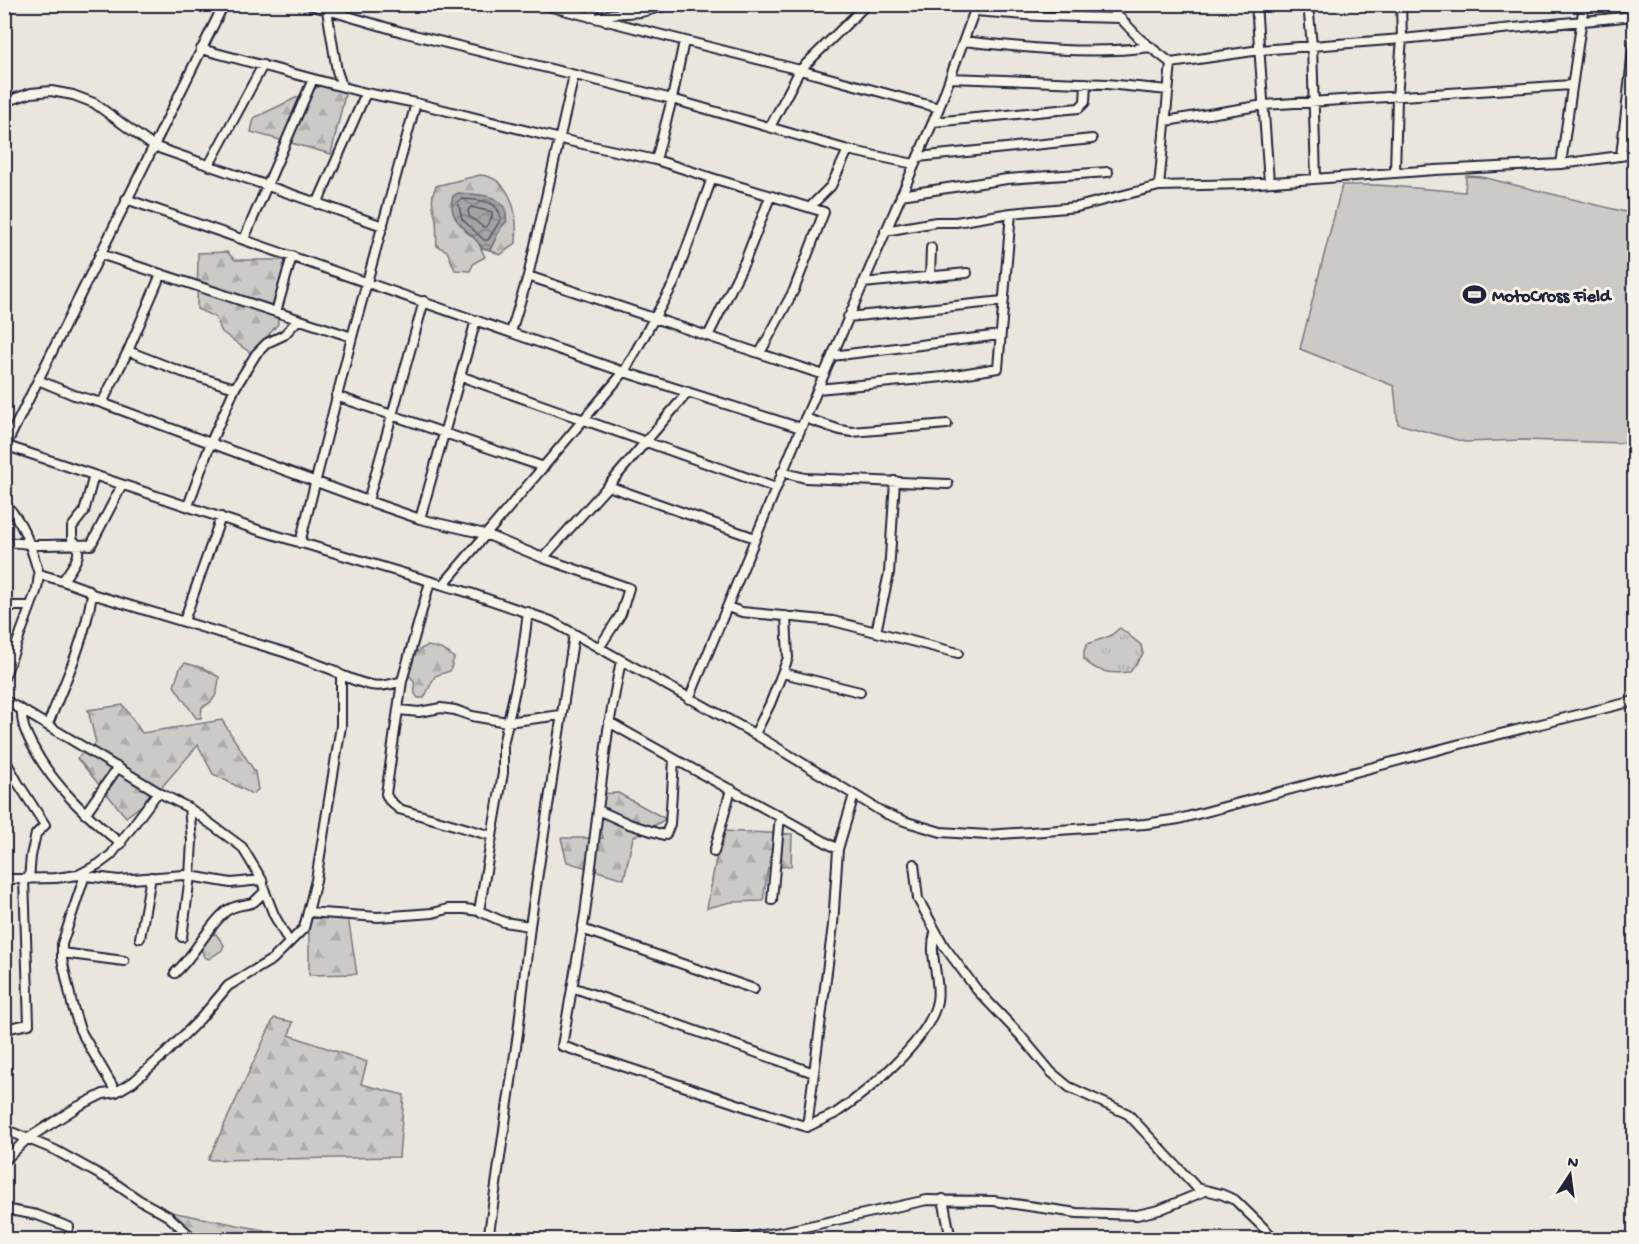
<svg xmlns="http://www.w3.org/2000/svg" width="1639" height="1244" font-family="'Gochi Hand',sans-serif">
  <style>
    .grass { fill: url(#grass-tufts); stroke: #787680; stroke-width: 1.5 }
    .forest { fill: url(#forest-firs); stroke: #787680; stroke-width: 1.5 }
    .pitch { fill: #cdc9c6; stroke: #787680; stroke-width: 1.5 }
    .water { fill: url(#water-waves); stroke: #716f7b; stroke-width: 1.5 }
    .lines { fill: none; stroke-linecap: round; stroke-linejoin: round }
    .shore { stroke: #575666; stroke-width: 1.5 }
    .street-casing { stroke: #22223b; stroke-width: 12 }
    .street { stroke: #f7f3e8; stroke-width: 8 }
    .labels { text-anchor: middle; stroke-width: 6; stroke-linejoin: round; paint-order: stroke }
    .poi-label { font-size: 18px; font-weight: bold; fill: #22223b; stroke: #f7f3e8; text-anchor: start }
  </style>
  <defs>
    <pattern id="grass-tufts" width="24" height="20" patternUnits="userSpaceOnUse" patternTransform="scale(1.5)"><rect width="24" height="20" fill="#cdc9c6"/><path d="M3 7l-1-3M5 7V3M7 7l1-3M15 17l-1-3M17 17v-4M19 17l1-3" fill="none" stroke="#b0acab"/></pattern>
    <pattern id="forest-firs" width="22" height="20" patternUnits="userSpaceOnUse" patternTransform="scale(1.5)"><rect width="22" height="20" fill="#cdc9c6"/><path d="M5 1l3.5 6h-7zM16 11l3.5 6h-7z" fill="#b0acab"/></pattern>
    <pattern id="water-waves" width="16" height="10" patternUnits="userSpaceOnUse" patternTransform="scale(1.5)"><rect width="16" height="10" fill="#a6a3a6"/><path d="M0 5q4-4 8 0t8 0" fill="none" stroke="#878488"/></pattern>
  </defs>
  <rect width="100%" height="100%" fill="#eae6de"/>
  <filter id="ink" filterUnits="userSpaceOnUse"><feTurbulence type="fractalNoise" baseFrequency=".0167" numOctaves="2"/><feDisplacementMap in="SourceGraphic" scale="12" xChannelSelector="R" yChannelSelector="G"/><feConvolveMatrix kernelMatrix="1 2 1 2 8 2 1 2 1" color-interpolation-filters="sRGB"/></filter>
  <g filter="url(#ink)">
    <path class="grass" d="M1120,628l21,17 2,9 -13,18c-18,2 -34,1 -46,-13v-8l3,-7 23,-8z
      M216,934l8,11 -2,5 -13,9 -5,-2 -4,-12 7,-10z"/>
    <path class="forest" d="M331,81l17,1 -17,72 -80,-22 3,-14z
      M480,175c33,3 38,41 36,68l-16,12 -10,-5 11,-23 5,-5 -41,9 12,9 8,17 -11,6 -4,8 -15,-1 -8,-19 -10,-5c-1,-8 0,-17 -1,-25 -2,-14 -7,-21 0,-35z
      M227,252l8,8h53l-4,23 -9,13 3,28 -26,30 -30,-22 -7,-15 -18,-8 1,-56z
      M427,646c11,1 20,4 27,12l-4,13 -15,5 -11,22h-6l-3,-4 -1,-13 -7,-8c4,-14 6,-22 20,-27z
      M185,663l18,5 16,9c-1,14 -3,25 -17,30l-1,11h-5l-22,-32 6,-18z
      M123,705l19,28 80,-13 33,52 3,18 -6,4 -39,-20 -15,-29 -44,51 -28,21 -49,-59 19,-15 -8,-33z
      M618,793l48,26 -33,18 -9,42 -57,-17 -6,-24h42l-10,-44z
      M721,831l71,3 -1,32 -23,2 -5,33 -32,1 -24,6z
      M348,917l9,57 -48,1v-57z
      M274,1018l19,4 -4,13 78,27 -6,22 43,11 -5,62 -191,3z
      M171,1212l92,18 4,9h-93z"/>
    <path class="pitch" d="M1466,176l16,1 152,37v179l-9,50 -103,-3 -57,2 -67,-18 -4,-38 -94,-37 42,-164h35l88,7z"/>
    <path class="water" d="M458,193c21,1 52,1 48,29l-5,5 -11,23 -8,-2c-11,-19 -36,-25 -29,-52z"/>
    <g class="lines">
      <path class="shore" d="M461,199c17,1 38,0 40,20l-13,21h-4l-22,-21 -4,-17z
        M471,207l21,5v5l-6,10h-3l-14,-11 -1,-6z"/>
      <defs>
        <path id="street" d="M307,4l95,28 270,67 176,51
          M540,4l260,66 67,-66
          M1107,4l33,35 31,24 -12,123
          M1256,4l13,178
          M1308,4l4,42 4,133
          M1110,7l29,-3
          M327,10l10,61 5,15
          M975,11l64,5 81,2
          M590,17l6,-13
          M596,18l15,-4 30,-2 32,-8
          M964,41c61,7 126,14 187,6
          M201,49l165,44 50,10 144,36 96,21 56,18 -38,105 -50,89 -181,213
          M1171,63l89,-13 142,-11 232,-23
          M950,78l157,6 61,6
          M4,102l27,-9 20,-2 22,4 21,8 59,43 230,80
          M1166,121l98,-16 308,-20
          M933,122l146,-14 6,-6 1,-19
          M770,127l30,-57 139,38
          M1621,156l13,-115
          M918,157l174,-18
          M656,160l16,-61 12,-58
          M1561,164l23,-160
          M209,165l54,-100
          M1395,172l2,-75 5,-58 -1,-35
          M712,178l112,34 -30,78 -34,63
          M901,195l106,-16 101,-7
          M126,199l498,173 177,56
          M317,204l49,-111
          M810,207l21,-21 17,-36 66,14
          M885,231l51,-9h20l55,-9 66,-6 82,-21 87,-2 189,-14 126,-6 73,-10
          M244,239l69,-160
          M100,254l252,83
          M528,276l296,99
          M930,277l1,-29
          M863,283l104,-10
          M276,312l16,-56
          M848,317l155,-16
          M511,332l17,-56 46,-201
          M708,336l37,-75 25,-64
          M128,351l33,-77
          M832,356l168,-21
          M460,376l316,112
          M38,380l36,15 28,8 26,-52 54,21 53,16 21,-34 11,-11 17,-8 14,-15
          M818,389l125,-12 55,-9 13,-155
          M336,396l208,71
          M102,403l266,98 52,18 65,15 58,24 86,30 -8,26 -22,34
          M805,418l35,12 12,2 95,-8
          M4,445l254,85 212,63 81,28 207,115 126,77 23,9 34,10 46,3 158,-11 34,-5 281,-75 174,-43
          M6,445l218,-441
          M782,472l23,6 143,6
          M608,486l147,52
          M368,501l56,-200
          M4,503c21,20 27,45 35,71
          M188,506l23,-64 24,-54
          M420,519l56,-199
          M300,543l52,-206 64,-234
          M4,544c11,-4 23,1 34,1 18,0 35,-1 53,0l31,-60
          M543,558l65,-72 80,-94
          M92,594l195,59 46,17 8,5
          M4,606h26
          M727,607l15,5 91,9 125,32
          M184,621l37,-104
          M876,632l13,-59 6,-92
          M621,660l-13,70 -23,184 -23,132 245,81c9,-5 20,-9 29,-14 31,-21 94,-73 101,-112 4,-23 -9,-45 -2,-68
          M783,673l77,19
          M4,678l33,-89 2,-15 24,7c8,-14 24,-28 9,-42v-12l12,-15 10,-37
          M402,681l-16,113 3,6 10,9 93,27
          M689,699l112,-271 138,-320 38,-104
          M4,700l18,10c-1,14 4,23 10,35 21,41 54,70 89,99
          M22,710l136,82 31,16 53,39 20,33 3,12 9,23 15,27
          M399,710l20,2 22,-4 14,2 17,6 35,6 54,-7
          M609,722c76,44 153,84 229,127l16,-54
          M48,724c17,-42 37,-84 44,-130l-4,-4 -25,-9
          M755,734l15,-30 18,-46 -2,-42
          M4,758l14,25 27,42 -9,9 -5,22 -2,23
          M598,810l31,14 35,11 2,-1 4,-10 4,-64
          M85,814l33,-47
          M714,852l17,-63
          M914,864l4,35 26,47 33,44 43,45 31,37 18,15 59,27 69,74 24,6 14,6 41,40
          M80,874l19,-10 12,-9 47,-63
          M85,875l-23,69v15l10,45 8,26 36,62
          M4,879l52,-1 22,-3 41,5 65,-5 47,8 31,-3
          M772,900l8,-84
          M479,911l24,-138v-28l19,-87 6,-46
          M308,912l70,5 55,-4 15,-4h17l14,2 25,11 26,4
          M582,929l172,60
          M182,937l8,-61 2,-35 -3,-33
          M140,938l11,-61
          M62,953l62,8
          M175,973c20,-18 30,-43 50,-61 10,-9 26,-6 30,-11 4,-3 5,-6 10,-9
          M572,987l242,86
          M4,1029l25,-5 -5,-145
          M807,1127l26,-202 5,-76
          M4,1129l51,21 58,32 26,18 29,16 27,24
          M4,1161l23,-22 52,-33 24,-12 13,-2 17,-10 32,-28 35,-35 28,-33 45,-27 31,-31 12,-48 25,-154v-51c25,10 35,15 61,6l28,-99
          M943,1199l8,41
          M4,1209l33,6 32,12
          M488,1240l30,-207 12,-107 44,-292
          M729,1240l53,-8 145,-32 67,1 83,12 60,2 22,-5 46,-19"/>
      </defs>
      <use href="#street" class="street-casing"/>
      <use href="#street" class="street"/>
    </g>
  </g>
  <defs>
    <symbol id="stadium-bare" viewBox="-9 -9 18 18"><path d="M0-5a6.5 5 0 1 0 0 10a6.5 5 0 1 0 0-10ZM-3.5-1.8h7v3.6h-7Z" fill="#22223b" stroke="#f7f3e8" stroke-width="2.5" paint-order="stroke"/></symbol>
  </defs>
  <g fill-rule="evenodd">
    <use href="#stadium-bare" x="1458" y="278" width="33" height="33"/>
  </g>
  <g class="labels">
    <g class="poi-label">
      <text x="1492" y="301">MotoCross Field</text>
    </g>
  </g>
  <rect width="1639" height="1244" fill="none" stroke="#f7f3e8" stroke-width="24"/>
  <rect x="12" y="12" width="1615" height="1220" fill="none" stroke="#22223b" stroke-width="2" filter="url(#ink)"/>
  <g transform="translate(1570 1175) rotate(13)" stroke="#f7f3e8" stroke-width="4.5" paint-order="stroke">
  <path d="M0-4.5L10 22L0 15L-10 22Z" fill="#22223b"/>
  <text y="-9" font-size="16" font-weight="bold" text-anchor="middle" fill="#22223b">N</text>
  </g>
</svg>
